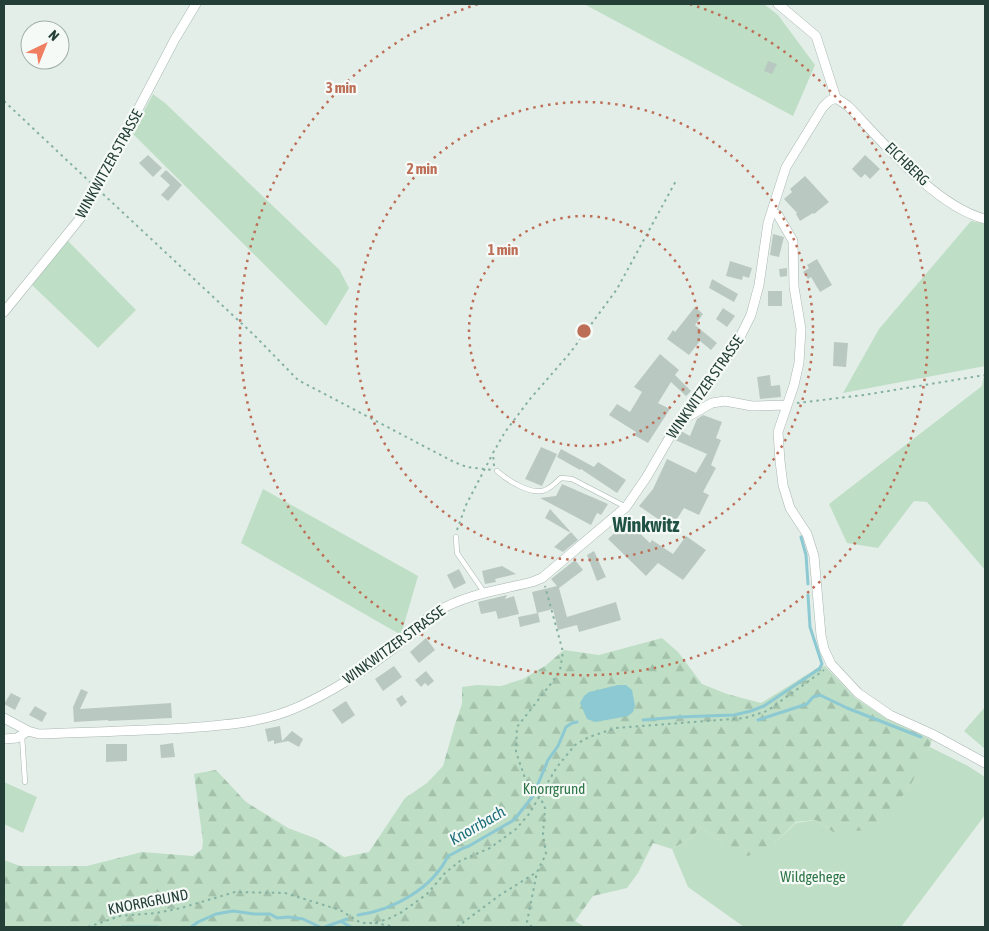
<svg xmlns="http://www.w3.org/2000/svg" width="989" height="931" font-family="'Asap Condensed',sans-serif">
  <style>
    .green { fill: #bedec5 }
    .forest { fill: url(#forest-firs) }
    .water { fill: #8dc9d2 }
    .lines { fill: none; stroke-linecap: round; stroke-linejoin: round }
    .stream { stroke: #8dc9d2; stroke-width: 3 }
    .building { fill: #bac8c2 }
    .service-casing { stroke: #a7b6b0; stroke-width: 5.5 }
    .minor-casing { stroke: #a7b6b0; stroke-width: 10 }
    .path { stroke: #85b1a2; stroke-width: 2; stroke-dasharray: 2.5 4; stroke-linecap: butt }
    .service { stroke: #fff; stroke-width: 4.5 }
    .minor { stroke: #fff; stroke-width: 9 }
    .ring { fill: none; stroke: #bd6e56; stroke-width: 2.5; stroke-dasharray: 2.5 5 }
    .labels { text-anchor: middle; stroke-width: 4.5; stroke-linejoin: round; paint-order: stroke }
    .street-label { font-size: 15px; fill: #243f37; stroke: #f5faf7 }
    .park-label { font-size: 15px; fill: #2e7647; stroke: #f5faf7 }
    .water-label { font-size: 16px; font-style: italic; fill: #1e6f7b; stroke: #f5faf7 }
    .district-label { font-size: 20px; font-weight: bold; fill: #1f5244; stroke: #f5faf7 }
    .centre { fill: #bd6e56; stroke: #f5faf7; stroke-width: 2.5 }
    .ring-label { font-size: 15px; text-anchor: middle; font-weight: bold; fill: #bd6e56; stroke: #f5faf7; stroke-width: 4.5; stroke-linejoin: round; paint-order: stroke }
  </style>
  <defs>
    <pattern id="forest-firs" width="22" height="20" patternUnits="userSpaceOnUse" patternTransform="scale(1.25)"><rect width="22" height="20" fill="#bedec5"/><path d="M5 1l3.5 6h-7zM16 11l3.5 6h-7z" fill="#a3c0aa"/></pattern>
  </defs>
  <rect width="100%" height="100%" fill="#e4eee9"/>
  <path class="green" d="M584,4h180l14,11 37,50 -22,51z
    M153,94l12,9 174,166 10,19 -23,38 -194,-193z
    M971,221l14,3v142l-142,27 36,-64z
    M68,241l68,69 -38,38 -67,-64z
    M985,369v201l-58,-68 -13,-1 -36,47 -31,-5 -18,-39 153,-118z
    M263,489l155,87 -17,59 -160,-92z
    M985,707v42l-21,-18z
    M930,747l38,19 17,11v38l-84,112h-157l-56,-40 -16,-38 20,-12 9,-10 24,18 49,-2 22,-20 20,-3 17,12 75,-42z
    M4,782l33,15 -14,36 -19,-9z"/>
  <path class="forest" d="M662,638l16,14 24,32 25,10 34,9 58,-36 6,-1 29,31 33,22 45,21 -5,14 -19,36 -39,40 -36,2 -17,-12 -20,2 -22,21 -26,13 -23,-11 -24,-18 -9,10 -20,12 -19,-6 -15,30 -11,15 -34,8 -18,25 10,6h-581v-67l16,6h67l55,-14 51,4 9,-7 1,-7 -9,-68 22,-4 30,32 42,26 29,11 27,18 25,-5 36,-54 22,-15 16,-17 12,-42 7,-20v-17l15,-2 24,1 22,-7 22,-13 19,-16 35,5z"/>
  <path class="water" d="M618,685h8l6,5 3,16 -2,6 -5,4 -33,6 -8,-3 -7,-16 4,-7 5,-4z"/>
  <g class="lines">
    <path class="stream" d="M801,537l5,18 2,29
      M643,720l36,-3 55,-2 17,-4 13,-5 55,-37 3,-5 -12,-37 -2,-32
      M758,720l49,-16 6,-7 7,-2 27,13 74,29
      M358,915c35,-5 74,-26 90,-59 8,-3 13,-8 21,-10l45,-26 19,-24 15,-36 10,-14 8,-19 6,-4 5,-1
      M342,922l9,5
      M122,927h36
      M191,927l7,-5 18,-8 17,-3 21,3h16l7,4 11,-1 15,2 17,8
      M325,927l22,-8"/>
  </g>
  <path class="building" d="M768,61l9,3 -5,10 -8,-3z
    M148,155l14,13 -9,9 -14,-14z
    M865,155l15,14 -10,10 -5,-5 -4,4 -9,-9z
    M166,170l16,15 -14,16 -7,-6 9,-10 -10,-9z
    M805,176l24,26 -15,12 -1,-1 -13,8 -4,-7 1,-1 -13,-14 8,-7 -2,-3z
    M773,234l11,3 -5,20 -9,-2z
    M817,259l15,26 -12,7 -9,-15 -3,2 -5,-7 6,-4 -2,-3z
    M730,261l22,7 -3,10 -6,-2 -1,4 -16,-4z
    M787,268v8l-7,1 -1,-8z
    M712,279l26,15 -4,8 -25,-14z
    M768,291h14v15h-14z
    M695,307l8,7 -8,11 22,18 -6,7 -11,-9 -11,14 -22,-16 6,-9 2,2z
    M723,308l12,8 -8,11 -11,-8z
    M834,342l14,1 -2,24 -13,-1z
    M660,354l19,16 -4,5 16,16 -5,5 -15,-14 -13,21 12,6 -22,34 -14,-8 2,-3 -27,-17 8,-11 13,8 12,-20 -8,-5z
    M770,375l1,11 9,-1 1,12 -21,2 -3,-22z
    M703,415l19,7 -6,16 5,2 -10,25 5,3 -13,24 6,3 -10,20 -15,-7 -13,20 -32,-22 14,-17 14,-30 29,14 11,-19 -32,-14 6,-9 9,5 7,-17z
    M541,447l16,7 -15,32 -17,-7z
    M561,449l33,18 4,-5 28,18 -9,13 -36,-24 -1,1 -23,-13z
    M562,484l46,20 -7,11 -4,-2 -6,12 -51,-27 16,-2z
    M550,509l20,22 -1,1 -24,-14z
    M627,521l23,22 2,-3 21,14 13,-18 20,14 -23,30 -25,-17 -12,13 -38,-37z
    M571,532l7,8 -15,12 -9,-5z
    M594,551l12,26 -9,4 -10,-26z
    M575,560l8,10 -24,18 8,29 49,-15 5,18 -42,12 -2,-7 -19,5 -5,-21 -16,4 -5,-21 25,-6 -6,-7z
    M502,566l14,8 -21,5 1,3 -11,2 -3,-13z
    M459,569l7,14 -12,6 -7,-14z
    M507,595l-2,4 9,-3 5,18 -21,5 -2,-8 -15,3 -3,-12z
    M538,613l2,9 -20,5 -2,-10z
    M426,638l9,12 -16,13 -9,-11z
    M394,666l8,11 -19,14 -8,-12z
    M426,671l8,10 -6,5 -3,-3 -4,4 -6,-7z
    M81,689l7,3 -8,17 91,-6 1,15 -64,3v-1l-34,2 -1,-15z
    M11,693l10,5 -6,12 -11,-6z
    M402,695l5,7 -6,5 -5,-8z
    M346,701l9,14 -13,9 -10,-14z
    M35,706l12,7 -5,9 -13,-7z
    M280,726l2,15 10,-10 11,8 -4,8 -11,-6 -14,3v-4l-6,2 -3,-13z
    M173,743l2,14 -14,1 -1,-13z
    M106,744h21v17l-21,1z"/>
  <g class="lines">
    <defs>
      <path id="service" d="M497,471c10,9 35,25 48,19 6,-2 11,-8 16,-12l11,1 54,28
        M456,537l1,16 27,39
        M22,736l3,46"/>
      <path id="minor" d="M778,4l38,32 20,62
        M836,98l12,8c36,37 87,100 137,113
        M772,212l6,3 15,26 1,46 7,42 -2,34 -5,22 -16,47 2,29 3,24 7,23 17,26 7,22 7,79 3,14 7,15 27,29 32,22 42,19 53,29
        M4,312l78,-96 93,-177 21,-35
        M680,421l32,-18 13,-2 27,5 35,-1
        M4,718l24,13 11,3c49,-2 98,-3 148,-6 37,-3 76,-5 111,-21 36,-16 69,-38 100,-62 12,-10 28,-28 40,-34 29,-17 62,-21 94,-29l10,-4 84,-71 20,-29 32,-55 57,-76 16,-32 8,-30 9,-62 18,-56 37,-60 6,-6 7,-3
        M4,739l13,-1 11,-7"/>
    </defs>
    <use href="#service" class="service-casing"/>
    <use href="#minor" class="minor-casing"/>
    <path class="path" d="M4,101l86,81
      M103,194l151,141 44,45 156,82 13,5 25,3
      M797,403l67,-8 121,-20
      M494,466l-1,-13 12,-21 25,-33 40,-46 47,-64 60,-110
      M457,530l9,-25 26,-50
      M375,923l20,4
      M88,927l32,-11 36,-3 25,-5 54,-16 50,1 55,17 21,13h12l15,-4 14,-7 25,-18 18,-21 15,-12 30,-13 26,-19 13,-15 28,-47 18,-22 14,-8 27,-9 129,-10 22,-7 57,-41
      M457,927l43,-32 37,-23
      M532,927l-5,-5 10,-50 9,-18 -3,-20 2,-26 -9,-20 -11,-10 -9,-26 1,-25 36,-46 7,-11 3,-18 -18,-66"/>
    <use href="#service" class="service"/>
    <use href="#minor" class="minor"/>
  </g>
  <g class="ring">
    <circle cx="584" cy="331" r="115"/>
    <circle cx="584" cy="331" r="229"/>
    <path d="M690 4A344 344 0 1 1 478 4"/>
  </g>
  <g class="labels">
    <g class="street-label">
      <text transform="translate(109 164) rotate(-61)" y="5">WINKWITZER STRASSE</text>
      <text transform="translate(907 164) rotate(44)" y="5">EICHBERG</text>
      <text transform="translate(705 387) rotate(-55)" y="5">WINKWITZER STRASSE</text>
      <text transform="translate(394 645) rotate(-36)" y="5">WINKWITZER STRASSE</text>
      <text transform="translate(148 902) rotate(-11)" y="5">KNORRGRUND</text>
    </g>
    <g class="park-label">
      <text x="554" y="794">Knorrgrund</text>
      <text x="813" y="882">Wildgehege</text>
    </g>
    <g class="water-label">
      <text transform="translate(477 825) rotate(-30)" y="6">Knorrbach</text>
    </g>
    <g class="district-label">
      <text x="646" y="532">Winkwitz</text>
    </g>
  </g>
  <circle cx="584" cy="331" r="8" class="centre"/>
  <g class="ring-label">
    <text x="341" y="93">3 min</text>
    <text x="422" y="174">2 min</text>
    <text x="503" y="255">1 min</text>
  </g>
  <rect width="989" height="931" fill="none" stroke="#243f37" stroke-width="10"/>
  <g transform="translate(45 45) rotate(43)"><circle r="24" fill="#f5faf7" stroke="#a1afaa"/>
  <path d="M0-4L9 19L0 12L-9 19Z" fill="#f07e60"/>
  <text y="-8" font-size="14" font-weight="bold" text-anchor="middle" fill="#243f37">N</text>
  </g>
</svg>
